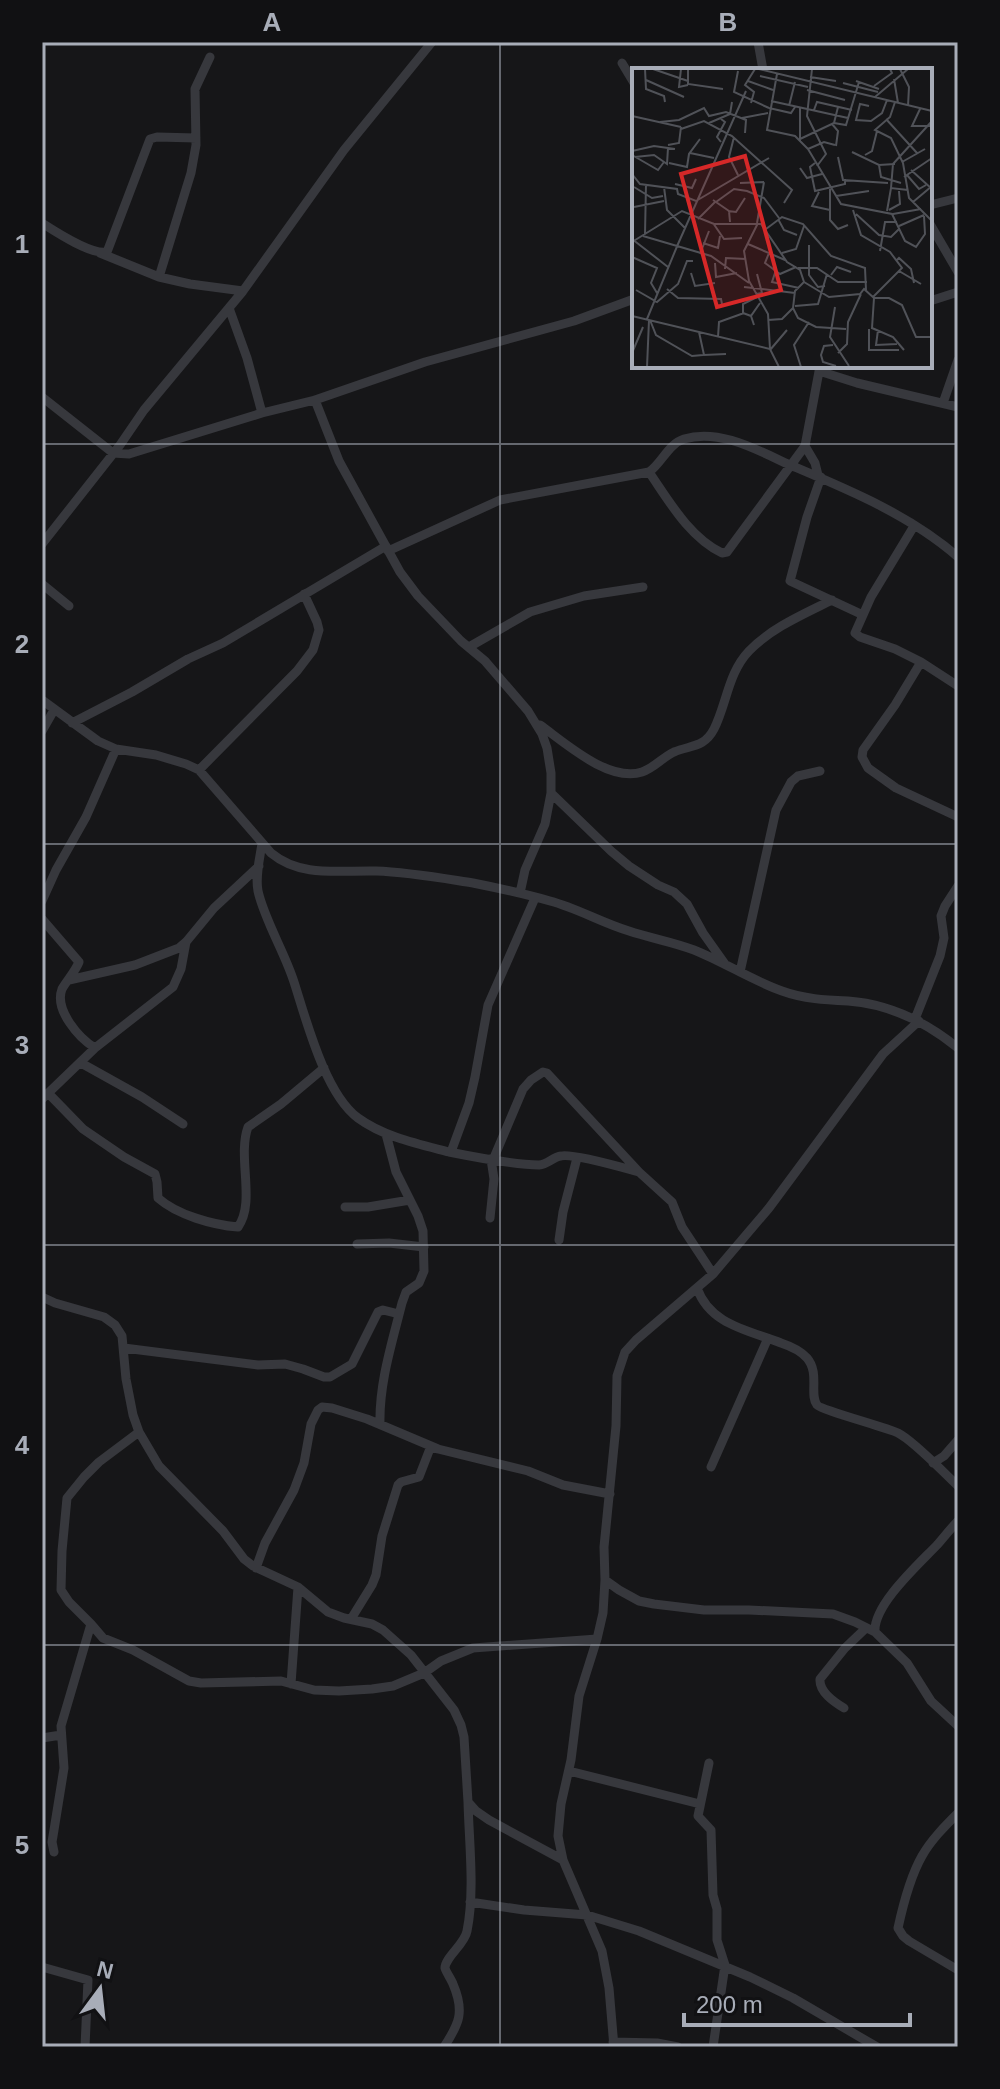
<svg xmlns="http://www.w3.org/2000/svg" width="1000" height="2089" font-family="Helvetica,sans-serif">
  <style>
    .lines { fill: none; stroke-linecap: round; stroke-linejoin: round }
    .street { stroke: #37383d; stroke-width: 9 }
    .grid { fill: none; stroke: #a8adb8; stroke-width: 2; stroke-opacity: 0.55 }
    .inset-road { fill: none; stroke: #505258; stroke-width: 2 }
    .view { fill: #d62828; fill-opacity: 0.15; stroke: #d62828; stroke-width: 4 }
    .inset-edge { fill: none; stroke: #a8adb8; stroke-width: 4 }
    .neatline { fill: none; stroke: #a8adb8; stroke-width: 3 }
    .grid-label { font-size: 26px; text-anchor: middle; font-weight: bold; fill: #a8adb8 }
  </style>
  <rect width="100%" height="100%" fill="#161618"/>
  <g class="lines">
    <path class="street" d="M758,42l5,28
      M622,63l12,20
      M930,205l28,-7
      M42,223c14,9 49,32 65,29l43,-113 7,-2 39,1
      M930,224l28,48
      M100,253l59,24 31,7 53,7
      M159,277l32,-104 5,-28 -1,-56 15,-32
      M930,301l28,-9
      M229,308l18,50 15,55
      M819,371l38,12 101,24
      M42,397l71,56 16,1 133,-41 53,-13 110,-38 149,-41 60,-22
      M315,400l24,61 61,111 18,24 43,45 24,20 43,50 14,23 5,14 4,25v20l-6,31 -20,46 -5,23
      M943,403l15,-43
      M805,446l10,17 3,12
      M649,472c20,29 40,65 73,81l5,-1 78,-106 15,-80
      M821,477l-14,40 -17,64 73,34
      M914,526l-43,71 -16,36 5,4 35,12 26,13 37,24
      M42,544l78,-99 24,-35 99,-119 101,-141 88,-108
      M388,551l112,-51 149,-28c13,-9 19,-28 35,-33 36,-11 75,12 106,26 59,25 120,50 168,92
      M42,584l27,22
      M469,647l61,-35 54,-16 59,-9
      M921,662l-26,43 -32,45 -1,7 6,11 28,20 62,29
      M42,700l56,41 18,8 40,6 30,9 13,6 72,83c30,25 69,17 105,18 32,1 65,7 97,12 25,5 52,11 77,18 27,7 52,22 79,30 21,7 44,11 65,19 30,12 57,30 88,41 22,8 43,9 66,10 41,3 78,21 110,47
      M72,723l60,-31 56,-33 35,-16 163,-97
      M540,725c24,17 69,58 102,47 12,-4 21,-15 32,-20 17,-7 30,-4 40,-23 13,-26 14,-56 35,-78 22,-23 55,-37 83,-51
      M42,731l12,-21
      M199,770l98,-99 16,-21 6,-20 -2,-8 -13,-28
      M551,793l60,58 18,15 29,19 16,7 13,12 16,29 22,31
      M262,843c-2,15 -7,33 -4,48 6,28 27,62 36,91 12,37 31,112 64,136 26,19 60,26 91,34 25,5 65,13 90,13 9,-1 14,-8 22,-9 12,-3 63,12 78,16
      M42,901l14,-31 30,-53 30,-68
      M42,919l37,43c-4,10 -12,18 -17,27 -8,21 17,49 33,59
      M740,972l36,-162 15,-28 7,-6 22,-5
      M69,980l66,-15 44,-17 7,-6 28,-34 45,-42
      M915,1019l25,-63 4,-18 -3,-22 4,-10 13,-20
      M81,1063l61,34 41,27
      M48,1093l35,36 41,28 31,17 2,8 1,16c19,17 55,27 80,29 18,-25 -1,-70 10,-100l33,-23 43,-36
      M42,1099l53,-51 78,-61 8,-18 5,-27
      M451,1152l18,-49 6,-26 13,-72 47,-107
      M493,1160l30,-71 8,-9 12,-8 4,1 92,99 33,30 10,25 31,47
      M345,1207h23l42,-7
      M490,1218l4,-39 -3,-20
      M559,1240l4,-28 14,-54
      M357,1244l32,-1 35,4
      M697,1288c13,37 51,42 84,55 9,3 19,7 26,15 13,15 2,37 10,47 4,5 68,22 81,28 16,8 46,40 60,53
      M42,1297l13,6 49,14 11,8 7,11 4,43 7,36 6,17 20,34 64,65 21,28 9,7 45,21 30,25 16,6 28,6 11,6 28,25 43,55 7,15 3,12 4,65 8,9 13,9 74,40
      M124,1348l134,17 27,-1 18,5 21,8h6l22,-13 26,-52 5,-2 16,4
      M380,1424c-1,-41 12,-81 22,-121l4,-11 13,-9 5,-12 -1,-40 -5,-15 -22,-44 -10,-38
      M139,1432l-40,30 -15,15 -17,21 -5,53 -1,39 8,12 22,22 12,14 30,12 56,31 12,2 80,-2 33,9 25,1 33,-2 21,-3 31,-13 17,-12 32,-13 124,-9
      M933,1463l11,-7 14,-16
      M711,1467l57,-129
      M958,1521c-7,7 -14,16 -21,24 -18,19 -64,60 -62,87l32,31 24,38 27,25
      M256,1568l9,-25 29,-53 10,-27 7,-39 7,-14 4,-3 10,1 35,11 71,30 90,22 35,14 47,9
      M605,1580l14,10 20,11 15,3 50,6h45l84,4 22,8 20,10
      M351,1619l21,-34 4,-10 6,-39 16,-51 3,-3 18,-5 12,-31
      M291,1684l7,-97
      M844,1708c-10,-6 -25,-16 -24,-29l25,-31 21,-20
      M42,1738l19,-3
      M709,1763l-11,53 13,14 2,65 4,14v31l8,25 -12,82
      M569,1771l131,33
      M958,1813c-13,13 -27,27 -36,43 -12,21 -19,49 -24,72l5,8 6,5 49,29
      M54,1852l-2,-10 2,-12 10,-62 -3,-42 30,-102
      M470,1902l54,8 63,5 52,16 111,46 43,21 84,49
      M42,1967l46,13 -3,67
      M613,2042l44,1 21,4
      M444,2047c15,-23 21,-35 9,-63 -2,-5 -7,-12 -8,-16 0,-11 20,-24 22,-37 8,-39 2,-89 1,-129
      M614,2047l-5,-59 -7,-37 -39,-91 -5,-24 3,-32 10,-44 8,-64 18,-57 6,-26 2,-33 -1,-33 12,-121 1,-50 8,-24 11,-12 77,-66 56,-66 114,-154 36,-33"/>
  </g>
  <path class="grid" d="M500,42v2005M42,444h916M42,844h916M42,1245h916M42,1645h916"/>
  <g transform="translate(632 68)">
    <rect width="300" height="300" fill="#161618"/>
    <path class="inset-road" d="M13,1l1,20 18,7 1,6M21,1l35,12M49,1l-2,18 9,-2M56,1v15l35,5M127,1l173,42M180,1l-5,47 19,38 -9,12M268,1l9,18 -1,19M106,3l-4,21 35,16M145,6l-10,56 28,6 13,13 16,-7 11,3M128,8l48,11M178,9l26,4M262,11l4,24M14,12l38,17M116,13l25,9M224,13l23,8M211,15l35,9M242,18l18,-13 -2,-4M175,22l38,10M243,29l33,-28M139,33l77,17M263,34l-5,15 -15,13 16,8 12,25 6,35 23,23M119,35l3,-11 -9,-7 10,-16M157,38l6,-24M237,38l-9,-2 -4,16 15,1 11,-8 5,-13M137,40l22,5 4,-6M288,41l-8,17h18M182,42l3,-8 35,8M0,48l49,11M110,50l26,-5M89,51l4,3 -8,15 4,5M254,51l31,34M28,54l19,-2 25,-12 5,8 17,-4 20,8 -1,13M77,55l21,-9 2,-12M202,55l12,2 13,-43M200,56l6,7 -2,15M49,61l23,-8 28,15 60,54 -8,13M102,69l-5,20 9,18M168,71l34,-16 4,-16M168,73v-33M36,77l11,-2 2,-16M176,81l33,55 51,10 13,27 11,6 9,-13 -1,-18M0,83l22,-5 21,3M220,84l27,13 16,-1M58,85l24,5M0,87l26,15 6,-8M233,87l7,-4 5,-20M3,89l19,-2 13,9 1,-16M206,89l5,23 45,3M270,94l23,-13M37,95l18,4 2,-13 11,-15M183,95l-5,4 5,24 30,-7v-5M247,97l2,12 20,6M168,100l7,10 15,-4M279,102l21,19M0,106l8,10 37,5 1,5 18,7 73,-43M275,107l12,14 7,-4M272,109l28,-19M108,115l24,-1M43,116l17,4 4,-9M2,119l18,11 11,-2M32,119l3,23 18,18M259,120l2,-24 39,-43M198,121v31l8,9 10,-4M187,124l-7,14 18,4M204,128l33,-5M81,132l16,11 1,11M84,134l18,-13 13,2 17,7 15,20M281,134l19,-16M2,139l30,-6M221,142l8,25 29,17 12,16 -29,29M257,142l11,-6 -1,-13M96,143l8,1 9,-14M255,143l4,-23 17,2M224,146l23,21 12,2 8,-8M261,146l28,-5M66,151l17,-17M146,151l6,11 13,5M81,155l11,16 18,-1M125,155l7,-41M126,155l-14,28 5,30 19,33 2,35M267,158l25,-11M134,161l16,-12 21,7 28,32 34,12 1,22M13,166l1,-50M11,168l68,20 38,27M0,171l36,28M0,174l50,-31 32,13h47l26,38 13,8 4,12 -9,9 -2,17 -11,11 -14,1M71,175l15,5 2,-12M46,176l68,-153M116,176l37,16M177,177v30l9,12 7,-1M248,183l5,-29h12M137,185l-4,10 15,11 16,-7M150,185l14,-4 8,-23M68,186l9,-23M0,189l25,11 -6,15 6,10M264,193l3,-3 12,11 3,14M83,195l1,14 21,-4M166,200h19l21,14h29M93,201l1,-11 20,1M144,202l-4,12 27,6M267,203l22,13M59,205l4,13 20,-3M199,207l6,-8 14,5M172,214l25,15 31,-3 4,-5 10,9h15l13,7 14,32h16M112,219l51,6M35,221l11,9 43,1 1,5M4,222l21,12 21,-18 9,-23h6M124,226l6,-1 -5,-19M242,230l-2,30 21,9 11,13M163,238l23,-2 9,-30M203,239l-5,30 19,29M161,240l5,10 18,9 30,2M0,248l138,33 9,18M119,248l-8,-3v-9l14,-7M15,251l31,-75M18,252l6,15 36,21 11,-1M122,257l-3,-9 9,-13M237,261v21h30M246,262l-2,15 21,-1M67,264l5,23 22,-1M86,269l1,-15 25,-9M201,277l-9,1 -3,9 2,7 13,4M138,282l17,-20M0,285l11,-26M206,285l9,-9 1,-22 13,-28M15,299l2,-47M169,299l-7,-22 15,-23"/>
    <path class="view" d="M113,88l36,134 -64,17 -36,-133z"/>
    <rect width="300" height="300" class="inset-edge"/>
  </g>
  <rect width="1000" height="2089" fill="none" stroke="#111113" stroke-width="88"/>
  <g transform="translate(100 1989) rotate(15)" stroke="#111113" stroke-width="6" paint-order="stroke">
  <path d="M0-6L14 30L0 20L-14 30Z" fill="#a8adb8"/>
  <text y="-12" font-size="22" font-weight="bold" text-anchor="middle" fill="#a8adb8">N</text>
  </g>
  <path d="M684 2013v12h226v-12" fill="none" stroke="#a8adb8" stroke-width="4"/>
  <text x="696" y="2013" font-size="24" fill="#a8adb8" stroke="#111113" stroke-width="6" paint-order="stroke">200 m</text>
  <rect x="44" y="44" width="912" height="2001" class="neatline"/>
  <g class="grid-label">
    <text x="272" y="31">A</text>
    <text x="728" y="31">B</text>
    <text x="22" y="253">1</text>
    <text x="22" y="653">2</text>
    <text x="22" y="1054">3</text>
    <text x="22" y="1454">4</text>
    <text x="22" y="1854">5</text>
  </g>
</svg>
